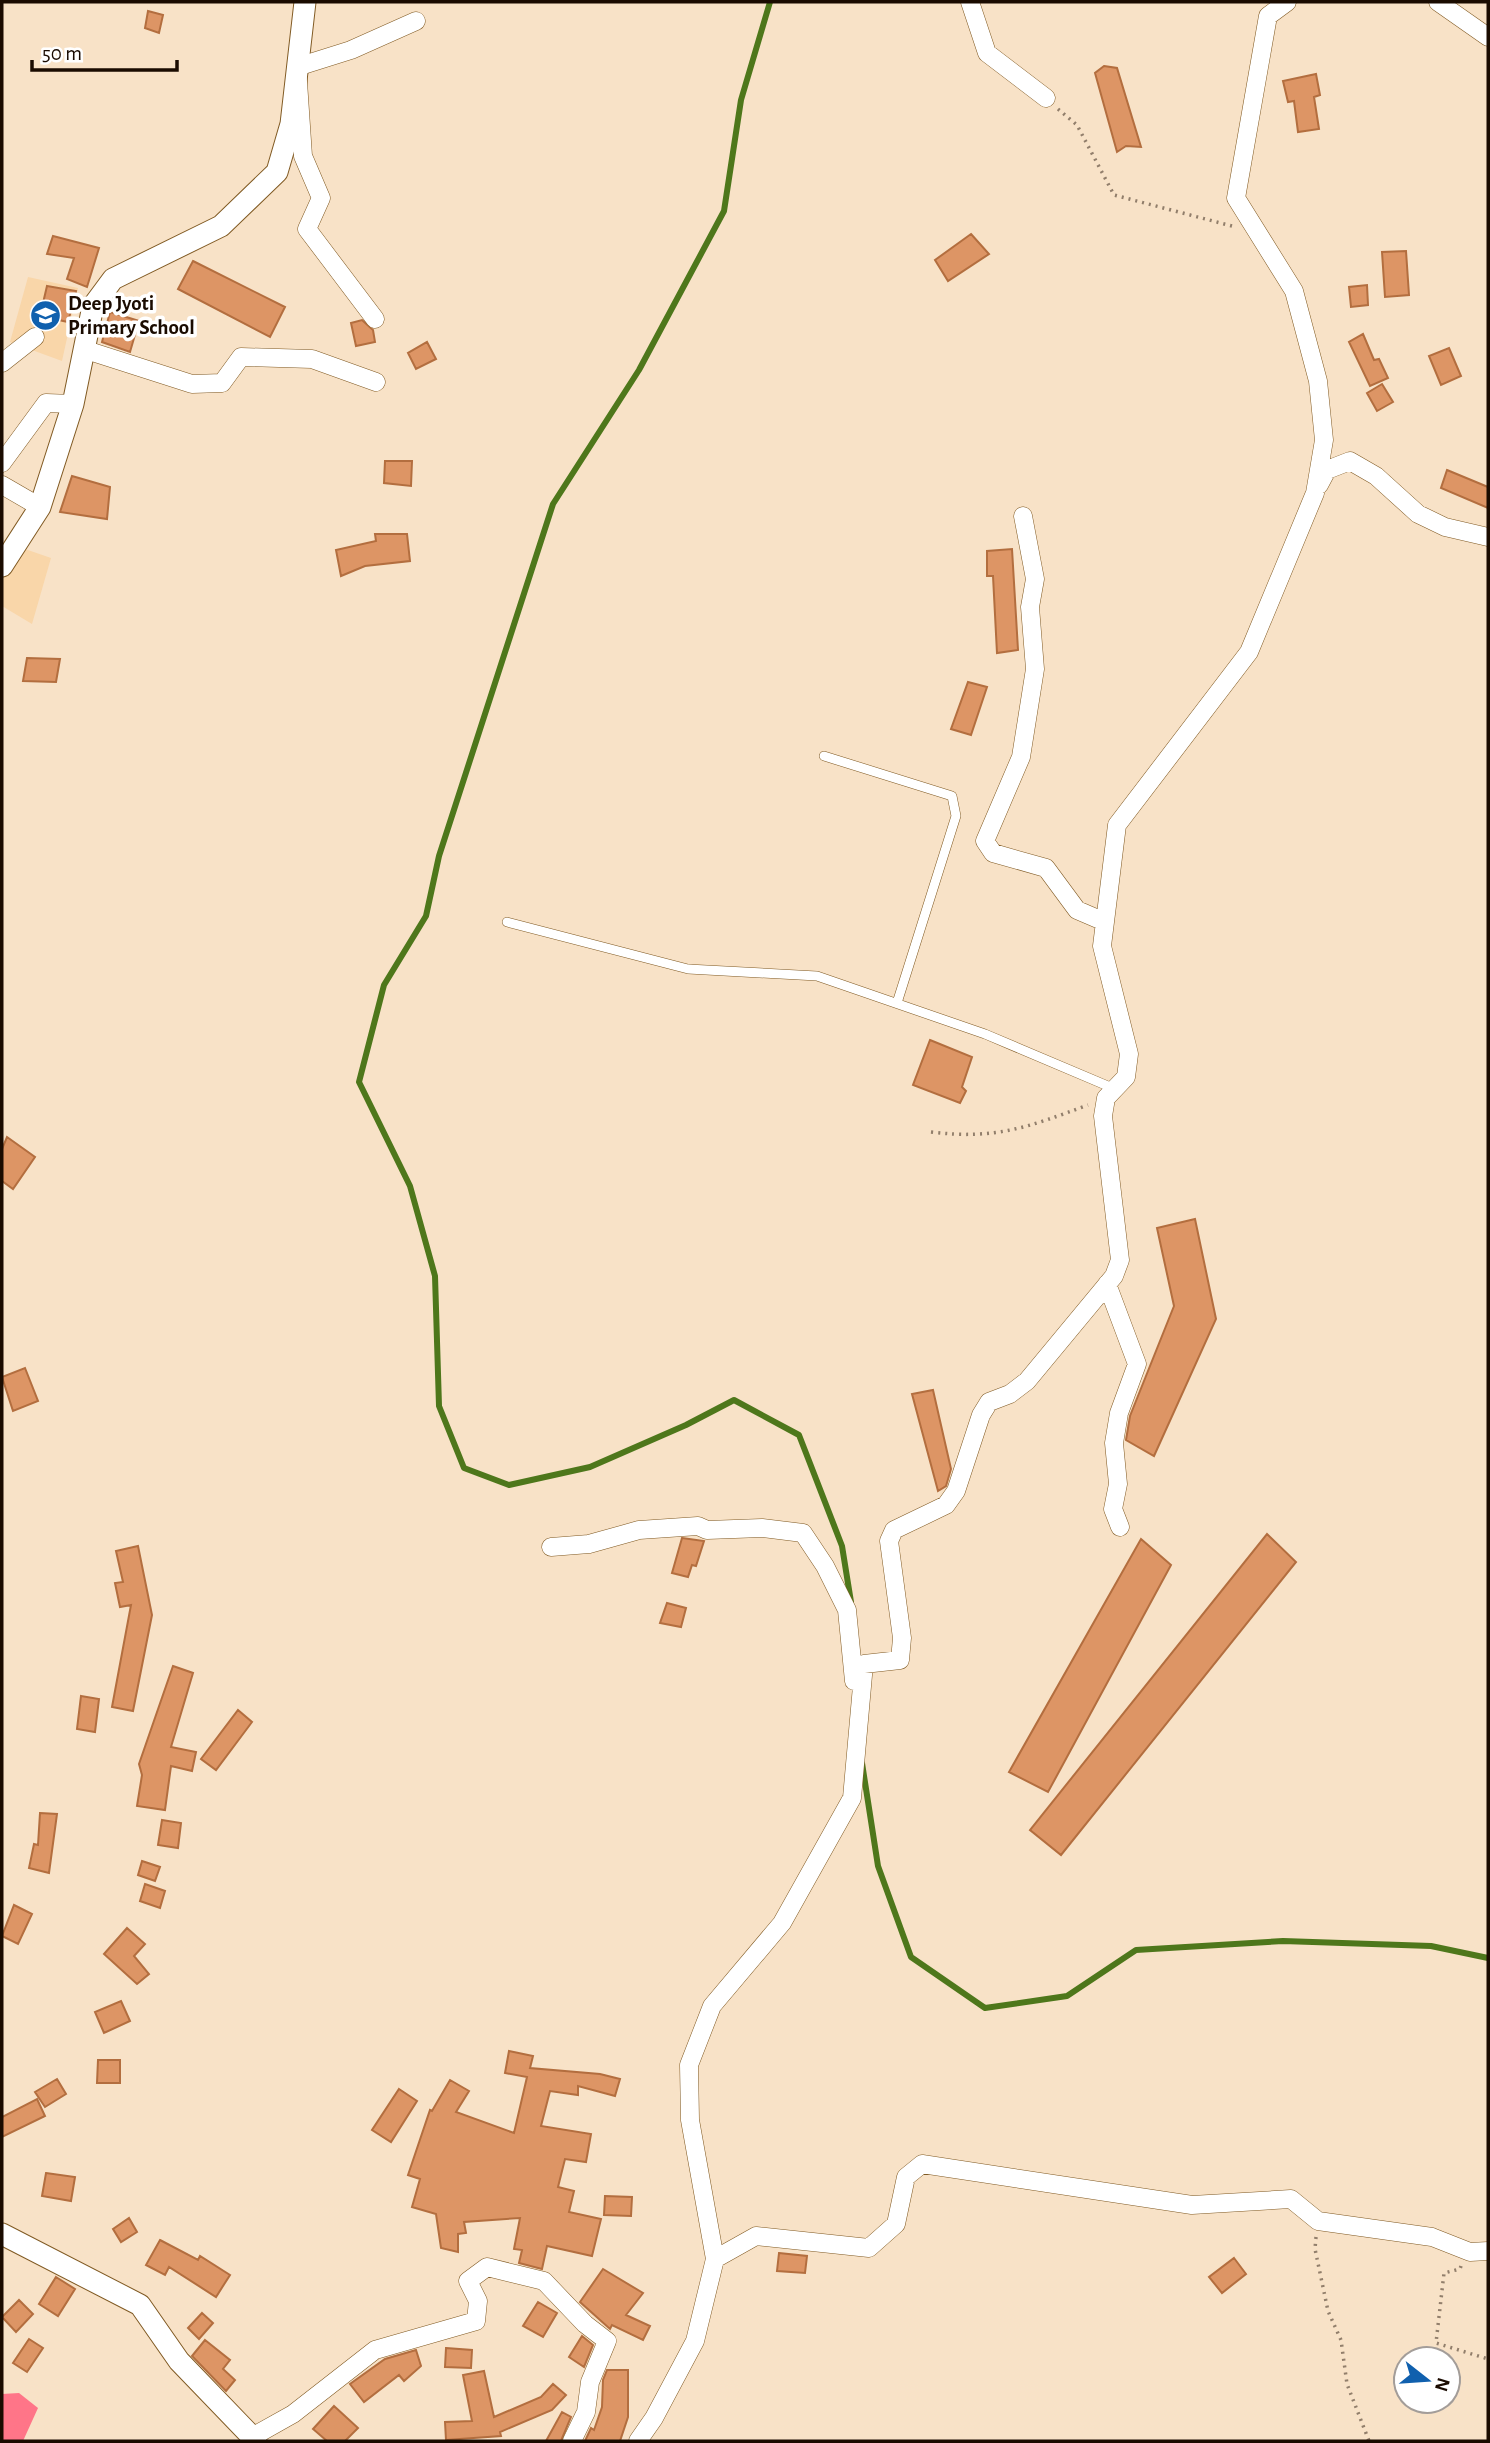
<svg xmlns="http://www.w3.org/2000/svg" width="1490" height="2443" font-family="'Alegreya Sans',sans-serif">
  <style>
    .built { fill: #f9d6a9 }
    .forest { fill: #ff7588 }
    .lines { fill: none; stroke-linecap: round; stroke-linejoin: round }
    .stream { stroke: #4e771b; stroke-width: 6 }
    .building { fill: #dd9565; stroke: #b36e3f; stroke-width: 2 }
    .service-casing { stroke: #805a23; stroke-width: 10 }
    .minor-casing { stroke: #805a23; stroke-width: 19 }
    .tertiary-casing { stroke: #805a23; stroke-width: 23 }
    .path { stroke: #917e6b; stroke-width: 3.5; stroke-dasharray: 2 5; stroke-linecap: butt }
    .service { stroke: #fff; stroke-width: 9 }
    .minor { stroke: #fff; stroke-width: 18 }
    .tertiary { stroke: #fff; stroke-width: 21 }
    .labels { text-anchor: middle; stroke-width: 7; stroke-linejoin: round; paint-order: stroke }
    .poi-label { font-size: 21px; font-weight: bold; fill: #1a0b00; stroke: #fff; text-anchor: start }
  </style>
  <rect width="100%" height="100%" fill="#f8e2c7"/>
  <path class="built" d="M28,277l50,11 -16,73 -52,-19z
    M25,549l26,9 -19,66 -30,-18v-34z"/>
  <path class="forest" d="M19,2393l19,15 -15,33h-21v-47z"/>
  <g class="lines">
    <path class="stream" d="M770,2l-29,98 -17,111 -85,159 -86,134 -114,352 -13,60 -42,69 -25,97 51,104 25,90 4,130 25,62 45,17 81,-18 96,-42 48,-25 65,35 43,111 9,56
      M862,1763l16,103 33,91 74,51 82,-12 69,-46 147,-9 148,5 57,12"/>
  </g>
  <path class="building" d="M148,11l15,4 -4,18 -14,-5z
    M1104,66l13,2 24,79 -15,-1 -9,6 -22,-79z
    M1316,74l4,21 -6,2 5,32 -21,3 -4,-31 -6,1 -5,-21z
    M971,234l18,20 -41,27 -13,-21z
    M53,236l46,12 -12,39 -20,-8 7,-21 -27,-4z
    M1406,251l3,44 -24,2 -3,-45z
    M193,261l92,46 -15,30 -92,-48z
    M1367,285l1,20 -17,2 -2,-20z
    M47,286l29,5 -8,31 -28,-6z
    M110,312l29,9 -9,31 -28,-10z
    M362,320l11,10 2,12 -19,4 -5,-23z
    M1363,334l11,26 5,-1 9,19 -18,8 -21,-44z
    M427,342l9,17 -20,10 -8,-16z
    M1449,348l12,28 -20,9 -12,-29z
    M1382,384l11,18 -16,9 -10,-18z
    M385,461h27l-1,25 -27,-3z
    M1447,470l41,17v21l-47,-20z
    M72,476l38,11 -3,32 -47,-7z
    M375,534h32l3,27 -45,5 -24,10 -5,-26 40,-9z
    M1012,549l6,101 -21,3 -4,-77h-6v-25z
    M27,658l33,1 -4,23 -33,-1z
    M968,682l19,5 -16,48 -20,-6z
    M930,1040l42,17 -10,30 4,4 -6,12 -47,-18z
    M7,1137l28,20 -22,32 -11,-8v-32z
    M1195,1219l21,100 -62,137 -28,-16 4,-24 44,-110 -17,-78z
    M25,1368l13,33 -25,10 -11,-34z
    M933,1390l18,79 -5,17 -8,5 -26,-97z
    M1267,1534l29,28 -235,293 -31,-25z
    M682,1538l22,3 -8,25 -4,-1 -4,12 -16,-4z
    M1141,1539l30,26 -123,227 -39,-20z
    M138,1546l14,69 -19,96 -21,-4 19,-102 -11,2 -5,-24 8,-1 -7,-31z
    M667,1603l19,5 -5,19 -21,-4z
    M173,1666l20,7 -22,74 25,5 -4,19 -21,-5 -6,44 -28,-4 5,-31 -3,-11z
    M81,1696l18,3 -4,33 -18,-3z
    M238,1710l14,12 -36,48 -15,-11z
    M40,1813l17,1 -8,59 -20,-5 5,-24 4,1z
    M162,1820l19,3 -3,25 -20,-3z
    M142,1861l18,6 -5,14 -17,-6z
    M145,1884l20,7 -5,17 -20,-7z
    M14,1905l18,9 -14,30 -16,-8z
    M127,1928l18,16 -11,12 15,18 -12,10 -33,-30z
    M121,2001l9,20 -26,12 -9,-21z
    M509,2051l24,5 -3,12 70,6 20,5 -5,17 -37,-10v9l-28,-4 -9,35 50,8 -5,28 -21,-3 -7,28 16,4 -5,21 32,7 -9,37 -45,-10 -5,23 -23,-6 3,-13 -8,-1 6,-31 -56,4 2,11 -8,1v18l-17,-4 -5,-34 -24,-7 8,-28 -12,-4 22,-65 2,1 18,-31 19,11 -13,21 58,21 13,-56 -22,-4z
    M98,2060h22v23h-23z
    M57,2079l9,15 -21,13 -10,-15z
    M399,2089l18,12 -26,41 -19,-12z
    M37,2099l8,17 -43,21v-20z
    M46,2173l29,4 -4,24 -29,-5z
    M605,2196l27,1 -1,19 -27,-1z
    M129,2218l8,14 -16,10 -8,-13z
    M160,2240l38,20 2,-4 30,19 -14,22 -47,-30 -4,8 -19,-10z
    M779,2253l28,3 -2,17 -28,-2z
    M1234,2258l12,16 -24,19 -13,-16z
    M603,2269l40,24 -17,22 24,11 -7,14 -31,-15 -2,4 -30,-27z
    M56,2277l19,12 -17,27 -19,-12z
    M19,2300l14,14 -17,18 -14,-15z
    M538,2302l19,11 -14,24 -20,-11z
    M202,2313l11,10 -14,16 -11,-11z
    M582,2336l11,9 -9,22 -15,-10z
    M29,2339l14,9 -16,24 -14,-9z
    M205,2340l25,20 -7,9 12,11 -9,11 -34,-35z
    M446,2348l26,2 -1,18 -26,-1z
    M416,2350l5,16 -17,15 -5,-6 -35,27 -14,-18 35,-25z
    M607,2370h21v47l-8,24h-35l6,-13 3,2 8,-23 1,-27z
    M484,2371l10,46 47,-20 12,-13 13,11 -14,15 -52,22 1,4 -55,4 -1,-18 27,-1 -9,-46z
    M334,2406l24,22 -13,13h-18l-14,-12z
    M562,2412l9,5 -10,24h-15z"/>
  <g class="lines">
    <defs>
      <path id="service" d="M824,756l128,40 4,20 -59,187
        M507,922l181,47 129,7 168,58 130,55"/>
      <path id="minor" d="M970,2l17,51 59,45
        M1438,2l50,35
        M375,319l-68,-90 14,-31 -18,-42 -6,-89 54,-17 65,-29
        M86,350l106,34 30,-1 19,-26 71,2 64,23
        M2,363l33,-26
        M2,463l44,-60 27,1
        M2,485l38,22
        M1319,485l8,-15 23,-9 26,15 42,38 27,13 43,10
        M1023,516l12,63 -5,28 5,62 -14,88 -36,84 8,12 53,15 31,42 28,12
        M1107,1284l30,80 -18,49 -5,30 4,41 -5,25 7,18
        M551,1547l38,-3 50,-14 59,-4 9,4 55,-2 41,5 22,33 22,44 7,71
        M715,2259l41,-23 113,12 27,-24 10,-47 16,-13 270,41 99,-6 27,22 114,16 38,15 18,-1
        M252,2437l41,-23 82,-64 101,-29 2,-20 -10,-20 19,-14 57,14 41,43 22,17 -17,41 -4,30 -14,29
        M638,2441l16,-23 41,-77 20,-82 -25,-139 -1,-55 23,-59 70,-83 70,-125 12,-134 36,-4 2,-22 -13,-97 5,-11 52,-25 10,-14 25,-76 8,-13 21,-8 17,-13 87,-105 6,-16 -17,-144 3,-18 20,-21 3,-23 -27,-108 15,-121 132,-173 66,-159 9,-53 -6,-59 -24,-90 -58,-93 32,-182 19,-14"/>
      <path id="tertiary" d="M2,566l38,-59 33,-103 20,-98 20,-27 108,-53 56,-54 14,-48 14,-122
        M2,2234l138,71 39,56 77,80"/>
    </defs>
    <use href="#service" class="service-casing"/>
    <use href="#minor" class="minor-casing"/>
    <use href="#tertiary" class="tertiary-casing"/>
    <path class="path" d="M1058,109l19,16 37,70 118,31
      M931,1132c65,8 97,-5 157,-27
      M1316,2237l-1,12 13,62 13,29 6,44 22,57
      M1461,2266l-1,3 -16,4 -8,70 52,16"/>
    <use href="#service" class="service"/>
    <use href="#minor" class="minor"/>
    <use href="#tertiary" class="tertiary"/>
  </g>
  <defs>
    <symbol id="school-disc" viewBox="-11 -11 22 22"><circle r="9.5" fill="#1060ae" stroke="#fff"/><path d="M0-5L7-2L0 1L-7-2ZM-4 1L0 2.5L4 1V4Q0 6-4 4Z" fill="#fff"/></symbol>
  </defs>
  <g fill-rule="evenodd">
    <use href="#school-disc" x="28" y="298" width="35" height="35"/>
  </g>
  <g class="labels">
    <g class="poi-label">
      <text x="68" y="310">Deep Jyoti<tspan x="68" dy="24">Primary School</tspan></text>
    </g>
  </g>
  <rect width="1490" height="2443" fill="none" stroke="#1a0b00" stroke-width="7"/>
  <g transform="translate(1427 2380) rotate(107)"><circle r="33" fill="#ffffff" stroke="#a39d99" stroke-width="2"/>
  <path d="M0-5L12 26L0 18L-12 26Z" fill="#1060ae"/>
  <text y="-10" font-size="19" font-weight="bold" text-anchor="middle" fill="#1a0b00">N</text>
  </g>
  <path d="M32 60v10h145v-10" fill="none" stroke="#1a0b00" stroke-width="3.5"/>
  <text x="42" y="60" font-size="21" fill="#1a0b00" stroke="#ffffff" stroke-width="5" paint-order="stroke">50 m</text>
</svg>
